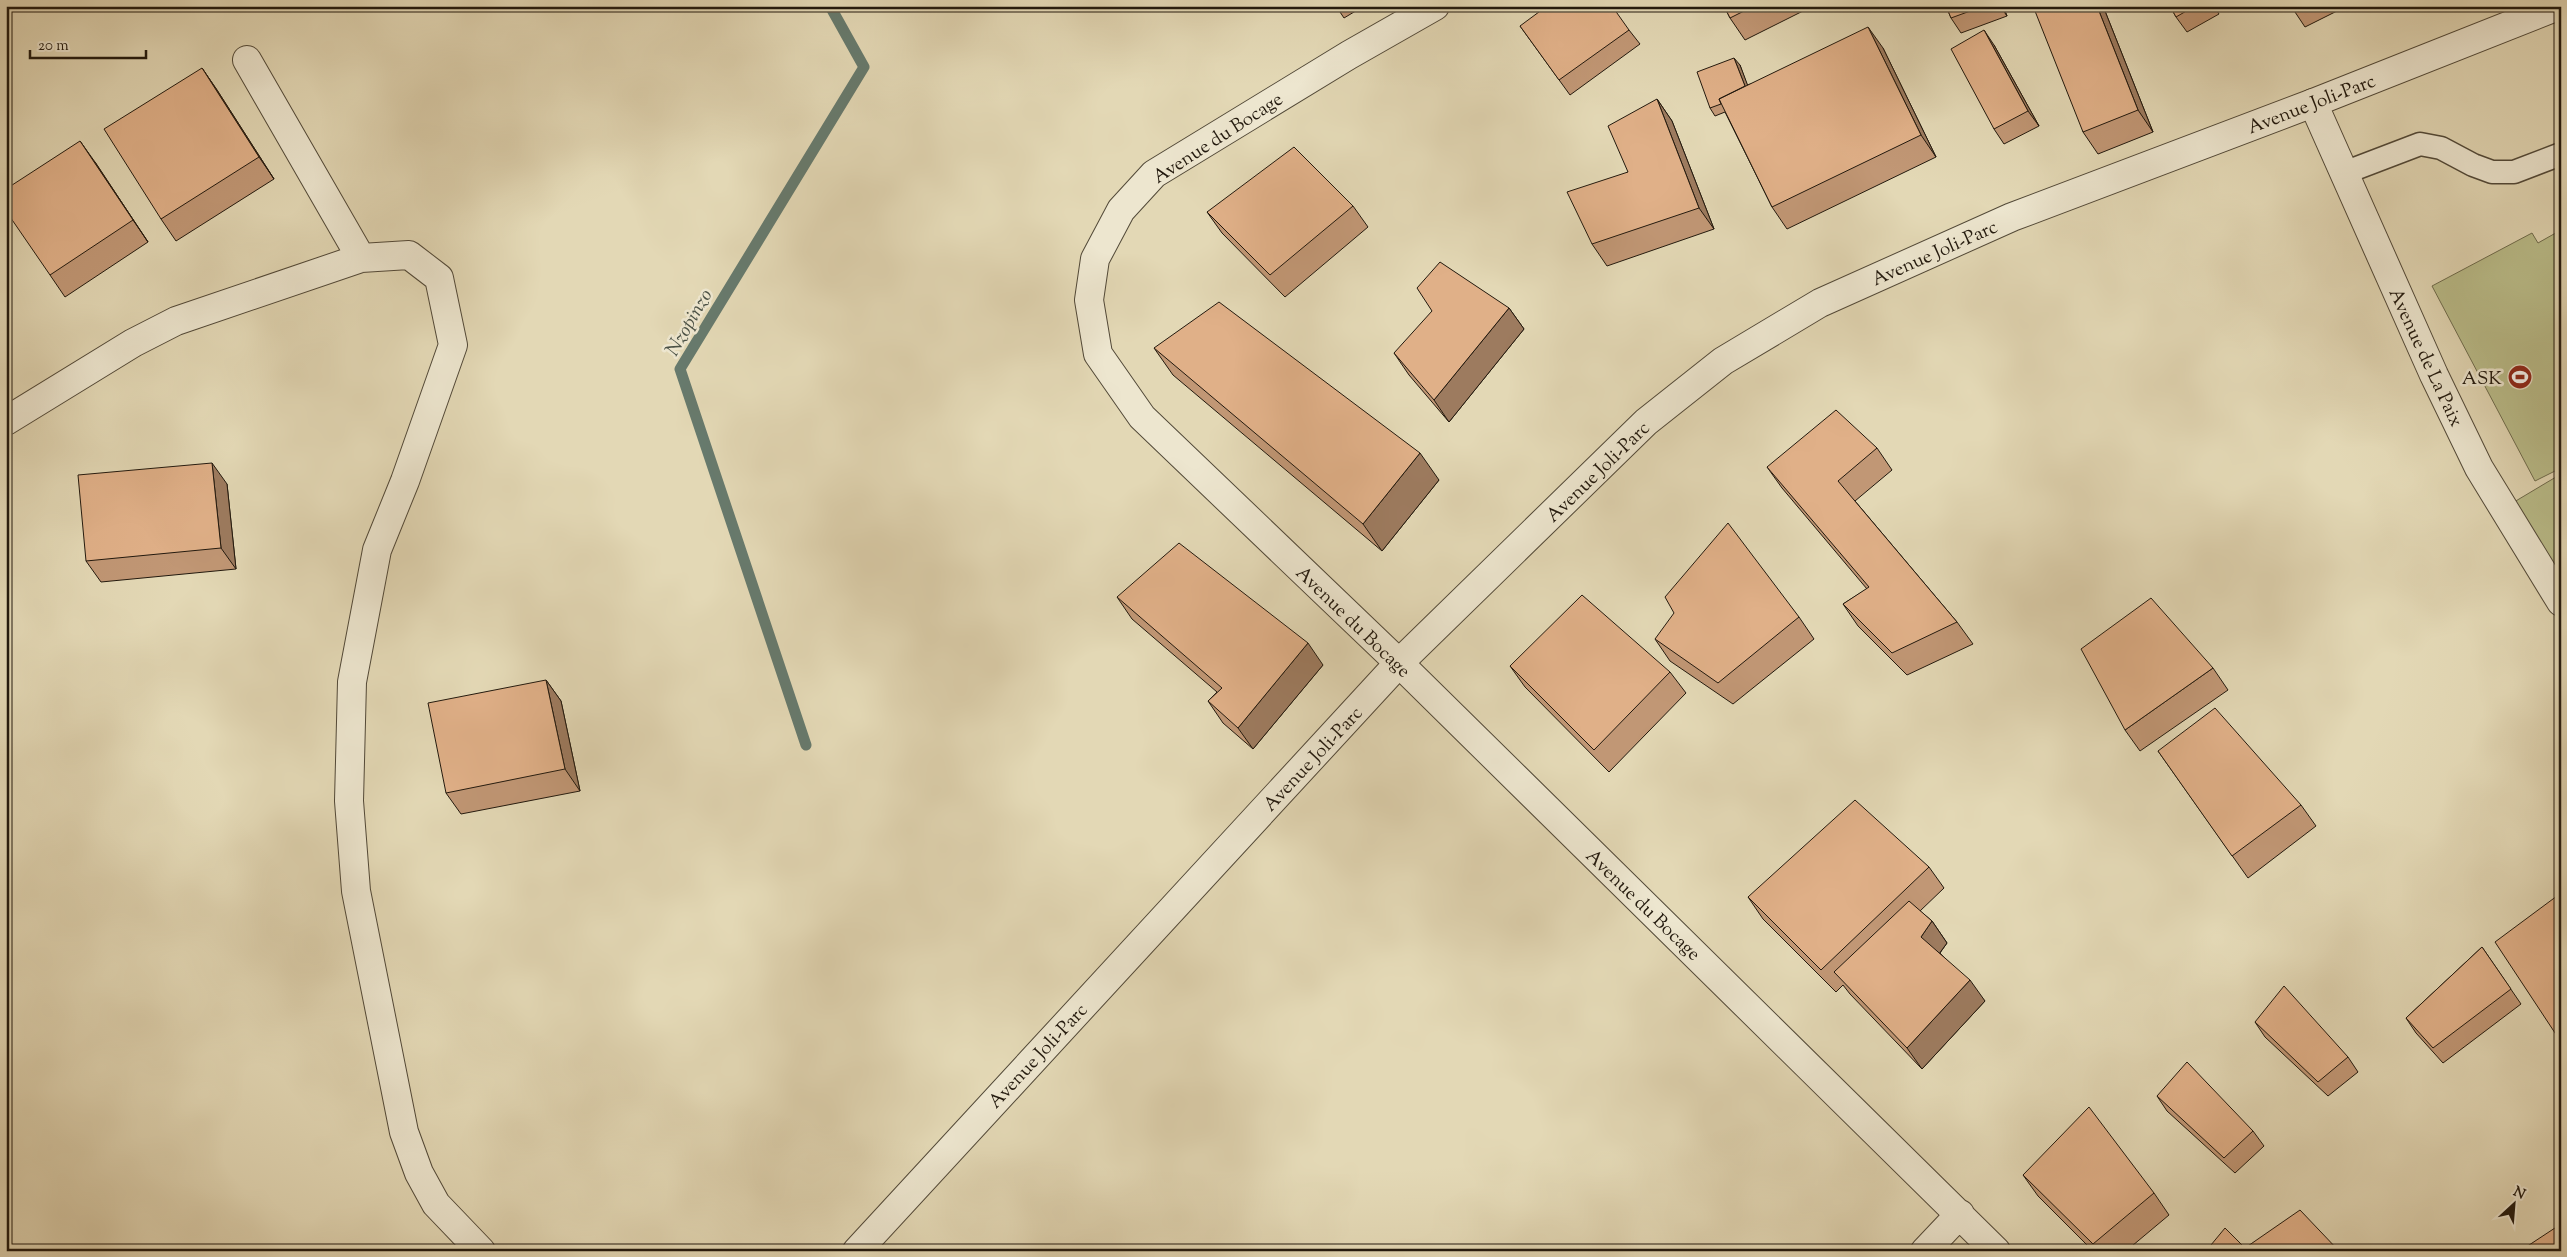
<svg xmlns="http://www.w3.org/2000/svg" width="2567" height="1257" font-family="'Sorts Mill Goudy',serif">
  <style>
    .green { fill: #babd8a; stroke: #6e6b4c }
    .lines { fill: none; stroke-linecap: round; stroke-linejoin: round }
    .stream { stroke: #677a6d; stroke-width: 11 }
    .service-casing { stroke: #524938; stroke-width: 25 }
    .minor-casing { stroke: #524938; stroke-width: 30 }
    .tertiary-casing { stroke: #524938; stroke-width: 30 }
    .service { stroke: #ede6cf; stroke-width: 22 }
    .minor { stroke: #ede6cf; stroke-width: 28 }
    .tertiary { stroke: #ede6cf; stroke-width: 28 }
    .wall { fill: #c19775; stroke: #22190e }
    .shaded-wall { fill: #9d7b5f; stroke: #22190e }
    .building { fill: #e0b088; stroke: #22190e }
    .labels { text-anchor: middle; stroke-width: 5; stroke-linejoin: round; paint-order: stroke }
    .street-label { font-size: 19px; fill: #22190e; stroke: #ede6cf }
    .poi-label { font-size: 19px; fill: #22190e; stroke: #ede6cf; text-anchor: end }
    .water-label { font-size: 20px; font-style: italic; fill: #4a5146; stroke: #ede6cf }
  </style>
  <rect width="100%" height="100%" fill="#e3d8b5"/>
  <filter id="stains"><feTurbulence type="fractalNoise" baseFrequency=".004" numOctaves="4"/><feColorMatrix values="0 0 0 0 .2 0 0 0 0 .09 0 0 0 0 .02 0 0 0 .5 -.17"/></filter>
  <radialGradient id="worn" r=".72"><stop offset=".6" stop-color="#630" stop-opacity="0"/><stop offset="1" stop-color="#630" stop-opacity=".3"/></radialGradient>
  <path class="green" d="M2561,230v238l-26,13 -103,-195 100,-53 6,10z
    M2561,474v116l-57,-82z"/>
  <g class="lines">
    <path class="stream" d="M806,745l-126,-376 184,-302 -34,-61"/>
    <defs>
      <path id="service" d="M2344,173l76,-29 21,4 32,17 19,7h22l47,-18"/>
      <path id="minor" d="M1435,6l-86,49 -195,119 -33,36 -26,49 -6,41 9,54 44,63 257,246 597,588
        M247,60l114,198
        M2313,103l121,272 45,93 82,134
        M6,421l127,-78 43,-22 185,-63 48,-3 30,23 14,67 -48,136 -28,69 -25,132 -3,119 7,90 48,241 15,41 17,31 45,47
        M1925,1251l35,-37"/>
      <path id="tertiary" d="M857,1251l542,-588 247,-241 77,-61 97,-58 192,-86 301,-114 245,-97"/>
    </defs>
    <use href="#service" class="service-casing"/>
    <use href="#minor" class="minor-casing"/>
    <use href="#tertiary" class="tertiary-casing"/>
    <use href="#service" class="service"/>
    <use href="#minor" class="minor"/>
    <use href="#tertiary" class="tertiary"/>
  </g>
  <path class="wall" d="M1336,6h28l-20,12z
    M1724,6h89l-68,34 -15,-22z
    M1946,6h57l4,10 -46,17 -10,-15z
    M2103,6l50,126 -55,22 -15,-22z
    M2170,6h44l5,8 -32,18 -11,-15z
    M2291,6h56l-42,21z
    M1520,26l109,4 11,14 -70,51z
    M1994,45l45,81 -35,18 -10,-15z
    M1883,48l53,109 -149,72 -15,-22 -47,-95 -10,4 -5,-8 30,-43 7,20z
    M202,68l15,22 57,89 -98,62 -15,-22z
    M1657,99l15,22 42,108 -107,37 -15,-22 36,-72z
    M95,162l53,80 -83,55 -15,-22z
    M1353,206l15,21 -83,70 -63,-64 -15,-21z
    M1509,308l15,21 -75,93 -40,-47 -15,-22z
    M1154,348l285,132 -57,71 -209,-176z
    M1877,448l15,22 -37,31 102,121 16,22 -66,31 -49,-49 -15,-22 24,-15 -85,-101 -15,-21z
    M227,484l9,85 -135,13 -15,-21z
    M1117,597l206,68 -70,84 -30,-26 -15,-22 9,-9 -85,-73z
    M1799,617l15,22 -81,65 -63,-43 -15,-22z
    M1510,666l160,6 16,21 -77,79 -84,-85z
    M2213,668l15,22 -88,61 -15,-21z
    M546,680l15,21 19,90 -119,23 -15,-21z
    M2158,751l143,54 15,21 -68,52z
    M1929,867l15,21 -24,23 12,10 15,22 -7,10 45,48 -63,68 -72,-75 -7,-9 -7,7 -73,-73 -15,-22z
    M2482,947l39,57 -78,59 -27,-30 -10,-15z
    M2255,1022l93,35 10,15 -30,24 -63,-59z
    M2157,1096l96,35 11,15 -29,27 -68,-62z
    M2023,1175l131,18 15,22 -43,36h-33l-55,-55z"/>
  <path class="shaded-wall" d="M2000,6h3l4,10z
    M2097,6h6l50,126 -15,-22z
    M1868,27l15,21 53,109 -15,-22z
    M1984,30l10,15 45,81 -11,-15z
    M1734,58l6,7 14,37 -6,-8z
    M202,68l15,22 57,89 -15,-22z
    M1657,99l15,22 42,108 -15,-21z
    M80,141l15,21 53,80 -15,-22z
    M1509,308l15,21 -75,93 -15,-22z
    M1420,453l19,27 -57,71 -19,-27z
    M212,463l15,21 9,85 -15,-21z
    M1308,643l15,22 -70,84 -15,-21z
    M546,680l15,21 19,90 -15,-22z
    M1932,921l15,22 -11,15 -15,-21z
    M1970,980l15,21 -63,68 -15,-21z"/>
  <path class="building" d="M1547,6h65l17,24 -70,50 -39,-54z
    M1724,6h30l-24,12z
    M1946,6h38l-33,12z
    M2033,6h64l41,104 -55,22z
    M2170,6h25l-19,11z
    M2291,6h16l-12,6z
    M1868,27l53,108 -149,72 -53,-108z
    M1984,30l44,81 -34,18 -43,-80z
    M1734,58l11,28 -26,13 2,5 -11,4 -13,-36z
    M202,68l57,89 -98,62 -57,-90z
    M1657,99l42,109 -107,36 -25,-52 61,-20 -20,-46z
    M80,141l53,79 -83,55 -44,-64v-22z
    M1294,147l59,59 -83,69 -63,-63z
    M1440,262l69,46 -75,92 -40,-47 38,-42 -15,-23z
    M1219,302l201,151 -57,71 -209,-176z
    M1836,410l41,38 -39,33 119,141 -65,31 -49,-49 26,-17 -102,-120z
    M212,463l9,85 -135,13 -8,-86z
    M1728,523l71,94 -81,66 -63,-44 19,-26 -9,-16z
    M1179,543l129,100 -70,85 -30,-27 14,-13 -105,-91z
    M1582,595l88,77 -76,78 -84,-84z
    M2151,598l62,70 -88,62 -44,-81z
    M546,680l19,89 -119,24 -18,-90z
    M2215,708l86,97 -69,51 -74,-105z
    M1855,800l74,67 -108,103 -73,-73z
    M2561,893v149l-66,-100z
    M1909,901l23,20 -11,16 49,43 -63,68 -73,-76z
    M2482,947l29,42 -78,59 -27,-30z
    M2284,986l64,71 -30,25 -63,-60z
    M2187,1062l66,69 -29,27 -67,-62z
    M2089,1107l65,86 -61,51 -70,-69z
    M2300,1210l39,41h-133l19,-23 20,20z
    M2561,1224v27h-41z"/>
  <defs>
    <symbol id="stadium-disc" viewBox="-11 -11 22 22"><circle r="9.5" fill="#8f2418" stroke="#ede6cf"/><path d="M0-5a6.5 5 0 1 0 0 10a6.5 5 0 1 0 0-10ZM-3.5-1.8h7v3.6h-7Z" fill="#fff"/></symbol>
  </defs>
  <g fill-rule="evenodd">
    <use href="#stadium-disc" x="2506" y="363" width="28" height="28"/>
  </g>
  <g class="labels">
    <g class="street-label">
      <text transform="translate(2311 103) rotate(-21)" y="7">Avenue Joli-Parc</text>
      <text transform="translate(1217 137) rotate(-33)" y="7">Avenue du Bocage</text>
      <text transform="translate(1934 252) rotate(-24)" y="7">Avenue Joli-Parc</text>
      <text transform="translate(2427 357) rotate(65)" y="7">Avenue de La Paix</text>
      <text transform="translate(1597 471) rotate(-44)" y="7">Avenue Joli-Parc</text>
      <text transform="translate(1354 621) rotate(44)" y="7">Avenue du Bocage</text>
      <text transform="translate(1312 758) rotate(-47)" y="7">Avenue Joli-Parc</text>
      <text transform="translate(1644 904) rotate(44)" y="7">Avenue du Bocage</text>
      <text transform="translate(1037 1055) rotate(-47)" y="7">Avenue Joli-Parc</text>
    </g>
    <g class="poi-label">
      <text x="2502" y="384">ASK</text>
    </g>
    <g class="water-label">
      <text transform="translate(688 322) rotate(-60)" y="7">Nzopinzo</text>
    </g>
  </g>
  <rect width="2567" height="1257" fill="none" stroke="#e3d8b5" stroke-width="25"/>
  <rect x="8" y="8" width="2552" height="1242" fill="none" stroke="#22190e" stroke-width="2.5"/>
  <rect x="12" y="12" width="2542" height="1232" fill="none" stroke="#22190e"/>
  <g transform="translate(2514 1204) rotate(26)" stroke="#ede6cf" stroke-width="4" paint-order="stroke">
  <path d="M0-4L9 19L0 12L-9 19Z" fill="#22190e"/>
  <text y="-8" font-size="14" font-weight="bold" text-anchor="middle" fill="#22190e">N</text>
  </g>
  <path d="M30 50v8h116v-8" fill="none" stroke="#22190e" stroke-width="2.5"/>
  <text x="38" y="50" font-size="15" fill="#22190e" stroke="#ede6cf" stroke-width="4" paint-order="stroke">20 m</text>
  <rect width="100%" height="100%" filter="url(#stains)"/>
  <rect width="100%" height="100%" fill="url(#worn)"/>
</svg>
